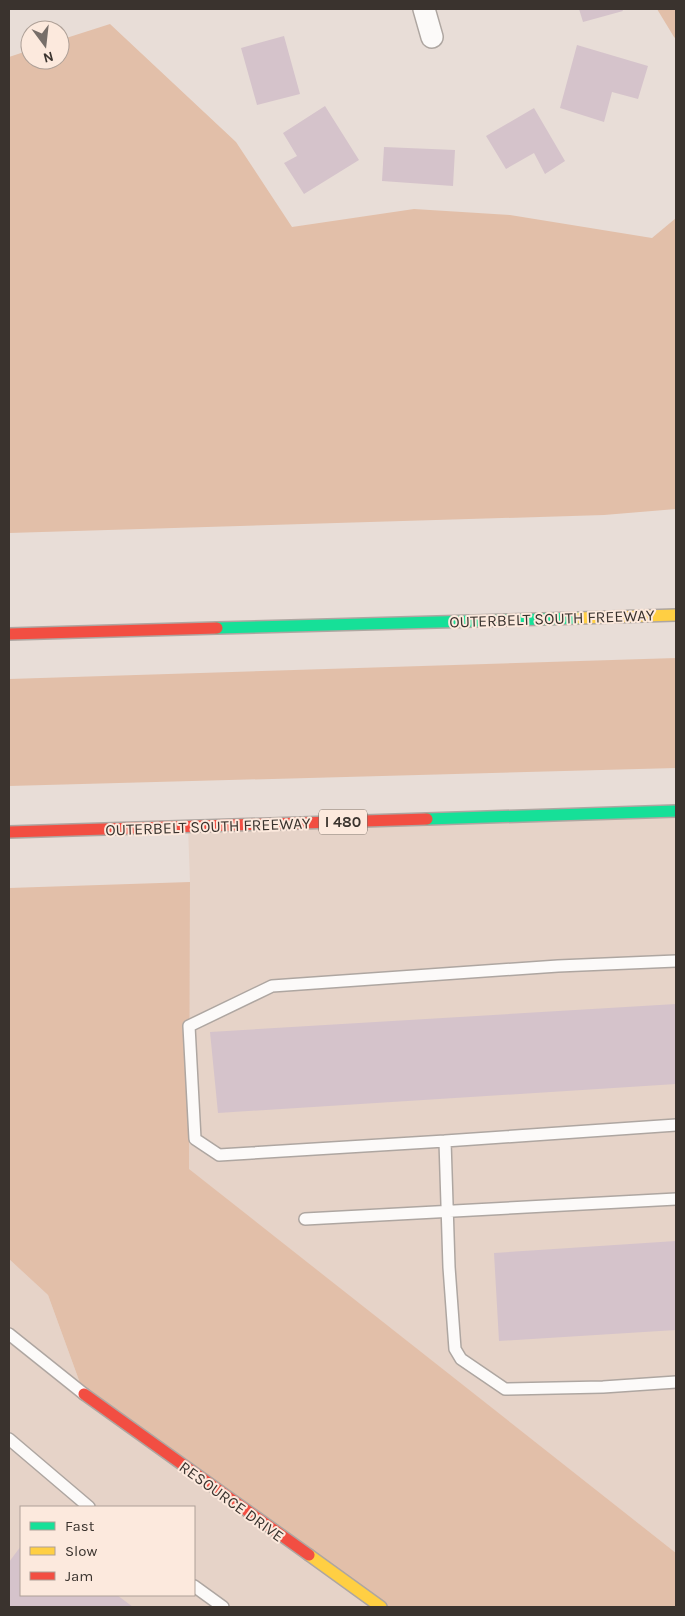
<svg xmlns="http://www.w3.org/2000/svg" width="685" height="1616" font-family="Karla,sans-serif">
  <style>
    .built { fill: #e6d3c8; fill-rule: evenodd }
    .green { fill: #e2bfa9 }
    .building { fill: #d5c3cb }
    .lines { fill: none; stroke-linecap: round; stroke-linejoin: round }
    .lane-casing { stroke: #aea6a1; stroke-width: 14 }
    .street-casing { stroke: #aea6a1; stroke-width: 24 }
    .fast-casing { stroke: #aea6a1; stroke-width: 14 }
    .slow-casing { stroke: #aea6a1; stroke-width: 14 }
    .jam-casing { stroke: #aea6a1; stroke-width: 14 }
    .lane { stroke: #fcfaf9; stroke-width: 11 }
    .street { stroke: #fcfaf9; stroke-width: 21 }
    .fast { stroke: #16e098; stroke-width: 11 }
    .slow { stroke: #ffcf43; stroke-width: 11 }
    .jam { stroke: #f24e42; stroke-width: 11 }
    .labels { text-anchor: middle; stroke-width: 4; stroke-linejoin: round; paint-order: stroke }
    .shield { fill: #fce9dd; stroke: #746a62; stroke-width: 1 }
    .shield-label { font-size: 15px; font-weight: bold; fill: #3a332e }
    .street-label { font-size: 16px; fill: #3a332e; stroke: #fce9dd }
  </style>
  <rect width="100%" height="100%" fill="#e8ddd7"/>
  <path class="built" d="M676,811v742l-488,-384 2,-287 -2,-55z
    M9,1259l39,36 36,99 297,213h-372zM21,1507h173v88h-173z"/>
  <path class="green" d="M657,9h19v30l-2,-2z
    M110,24l126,118 56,85 122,-18 96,6 142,23 24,-20v291l-72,6 -595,18v-476l21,-7v10h30v-20z
    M676,658v110l-667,18v-107z
    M190,882l-1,287 487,384v54h-295l-297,-213 -36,-99 -39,-36v-371z"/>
  <path class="building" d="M579,9h43l1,2 -40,11z
    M284,36l16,58 -43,11 -16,-57z
    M577,45l71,21 -10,33 -26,-7 -8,30 -44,-14z
    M325,106l34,54 -55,34 -20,-31 13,-7 -14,-23z
    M534,108l31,53 -20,13 -11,-21 -28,16 -20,-33z
    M384,147l71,3 -2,36 -71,-5z
    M676,1004v80l-458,29 -8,-81z
    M676,1241v89l-177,11 -5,-88z
    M21,1546v49h96l16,12h-124v-45z"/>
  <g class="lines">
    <defs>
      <path id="lane" d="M676,1125l-231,16 4,126 6,82 6,10 44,30 98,-2 73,-5
        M445,1141l-226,14 -24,-16 -6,-113 83,-40 286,-20 118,-5
        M305,1219l371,-20
        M9,1334l75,60
        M9,1439l80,68
        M194,1586l29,21"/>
      <path id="street" d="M424,9l8,28"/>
      <path id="fast" d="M217,628l362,-10
        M427,819l249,-8"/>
      <path id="slow" d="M579,618l97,-3
        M309,1555l72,52"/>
      <path id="jam" d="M9,634l208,-6
        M9,832l418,-13
        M84,1394l225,161"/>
    </defs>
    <use href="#lane" class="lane-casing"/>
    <use href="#street" class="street-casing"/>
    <use href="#fast" class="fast-casing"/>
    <use href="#slow" class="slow-casing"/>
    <use href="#jam" class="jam-casing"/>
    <use href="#lane" class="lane"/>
    <use href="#street" class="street"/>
    <use href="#fast" class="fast"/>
    <use href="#slow" class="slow"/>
    <use href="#jam" class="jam"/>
  </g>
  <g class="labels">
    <rect class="shield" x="319" y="809.5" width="48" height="25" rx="4"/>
    <g class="shield-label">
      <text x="343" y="827">I 480</text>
    </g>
    <g class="street-label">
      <text transform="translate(552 618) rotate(-2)" y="6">OUTERBELT SOUTH FREEWAY</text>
      <text transform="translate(208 826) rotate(-2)" y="6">OUTERBELT SOUTH FREEWAY</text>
      <text transform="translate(232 1501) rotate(36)" y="6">RESOURCE DRIVE</text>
    </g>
  </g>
  <rect width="685" height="1616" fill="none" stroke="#3a332e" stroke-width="20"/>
  <rect x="20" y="1506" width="175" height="90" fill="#fce9dd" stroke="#aea097"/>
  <rect x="30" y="1522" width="25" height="8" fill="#16e098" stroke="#aea097"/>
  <text x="65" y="1531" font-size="15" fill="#3a332e">Fast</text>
  <rect x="30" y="1547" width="25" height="8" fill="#ffcf43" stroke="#aea097"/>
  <text x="65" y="1556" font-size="15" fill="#3a332e">Slow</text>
  <rect x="30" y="1572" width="25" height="8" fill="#f24e42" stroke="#aea097"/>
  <text x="65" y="1581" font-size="15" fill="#3a332e">Jam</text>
  <g transform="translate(45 45) rotate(165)"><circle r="24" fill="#fce9dd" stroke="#aea097"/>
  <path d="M0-4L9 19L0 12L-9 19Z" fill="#776e69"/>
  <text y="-8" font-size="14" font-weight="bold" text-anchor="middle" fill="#3a332e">N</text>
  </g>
</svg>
